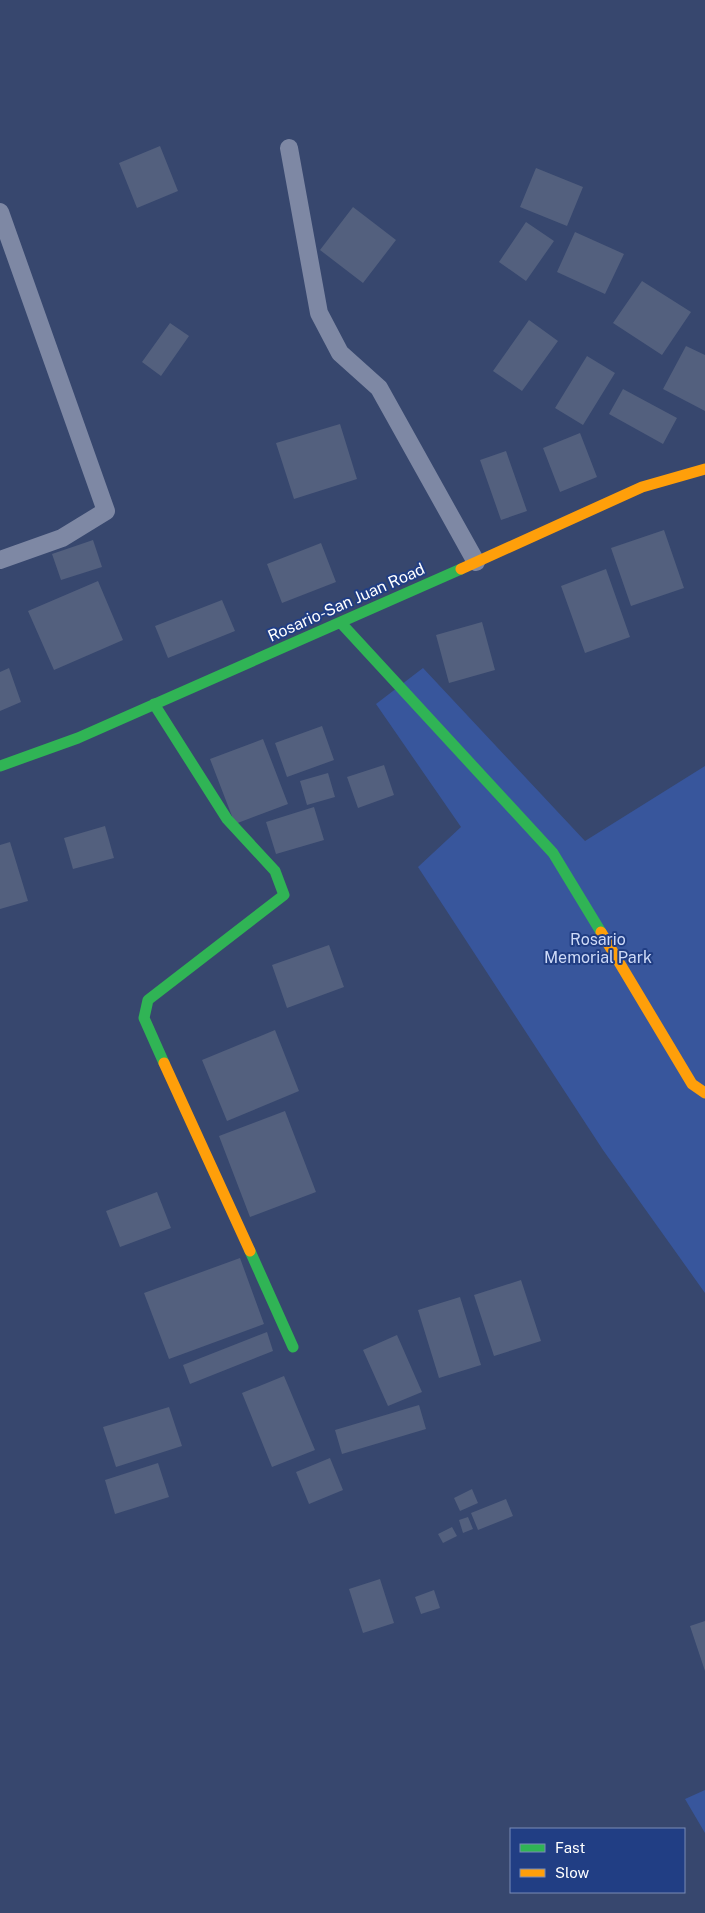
<svg xmlns="http://www.w3.org/2000/svg" width="705" height="1913" font-family="'Public Sans',sans-serif">
  <style>
    .green { fill: #38569c }
    .building { fill: #53607e }
    .lines { fill: none; stroke-linecap: round; stroke-linejoin: round }
    .lane { stroke: #7e88a4; stroke-width: 18 }
    .fast { stroke: #30b455; stroke-width: 11 }
    .slow { stroke: #ff9f0a; stroke-width: 11 }
    .labels { text-anchor: middle; stroke-width: 4; stroke-linejoin: round; paint-order: stroke }
    .street-label { font-size: 16px; fill: #fff; stroke: #213e84 }
    .park-label { font-size: 16px; fill: #cedaf7; stroke: #213e84 }
  </style>
  <rect width="100%" height="100%" fill="#37476e"/>
  <path class="green" d="M423,668l162,173 120,-75v527l-102,-143 -185,-283 43,-40 -85,-123z
    M705,1790v43l-20,-34z"/>
  <path class="building" d="M160,146l18,45 -41,17 -18,-45z
    M536,168l47,19 -16,39 -47,-19z
    M353,207l43,33 -33,43 -43,-33z
    M526,222l28,19 -28,40 -27,-19z
    M575,232l49,22 -19,40 -48,-22z
    M642,281l49,31 -29,43 -49,-32z
    M529,320l29,21 -36,50 -29,-20z
    M170,323l19,13 -28,40 -19,-14z
    M686,346l19,9v56l-42,-22z
    M587,356l28,17 -32,52 -28,-17z
    M623,389l54,29 -14,26 -54,-30z
    M340,424l17,55 -63,20 -18,-56z
    M580,433l17,44 -37,15 -17,-44z
    M506,451l21,60 -26,9 -21,-60z
    M664,530l20,58 -53,18 -20,-58z
    M93,540l9,27 -41,13 -9,-26z
    M321,543l15,39 -54,21 -15,-39z
    M606,569l24,68 -45,16 -24,-67z
    M98,581l25,59 -69,30 -26,-59z
    M222,600l13,31 -67,27 -13,-32z
    M482,622l13,48 -46,13 -13,-48z
    M9,668l12,34 -21,9v-39z
    M322,726l12,34 -47,17 -12,-34z
    M263,739l25,65 -53,20 -25,-65z
    M384,765l10,30 -36,13 -11,-31z
    M328,773l7,24 -28,8 -7,-24z
    M314,807l10,33 -48,14 -10,-32z
    M105,826l9,32 -41,11 -9,-31z
    M10,842l18,59 -28,8v-64z
    M329,945l15,42 -57,21 -15,-43z
    M275,1030l24,61 -72,30 -25,-61z
    M285,1111l31,81 -66,25 -31,-81z
    M157,1192l14,36 -51,19 -14,-36z
    M240,1258l24,66 -95,35 -25,-66z
    M521,1280l20,61 -47,15 -20,-61z
    M460,1297l21,68 -42,13 -21,-68z
    M267,1332l6,19 -83,33 -7,-19z
    M397,1335l25,57 -34,14 -25,-56z
    M284,1376l31,74 -43,17 -30,-74z
    M419,1405l7,24 -84,25 -7,-24z
    M169,1407l13,39 -66,21 -13,-40z
    M330,1458l13,32 -34,14 -13,-32z
    M158,1463l11,34 -54,17 -10,-34z
    M472,1489l6,14 -18,8 -6,-13z
    M506,1499l7,17 -35,14 -7,-17z
    M468,1517l5,12 -10,4 -4,-13z
    M452,1527l5,9 -14,7 -5,-9z
    M380,1579l14,44 -31,10 -14,-44z
    M434,1590l6,18 -19,6 -6,-17z
    M705,1621v50l-15,-45z"/>
  <g class="lines">
    <path class="lane" d="M289,148l30,165 21,40 39,35 97,174
      M0,212l106,299 -44,27 -62,22"/>
    <path class="fast" d="M341,623l212,230 48,79
      M154,704l73,115 48,52 9,24 -136,105 -4,18 20,45
      M0,766l78,-28 383,-169
      M250,1251l43,96"/>
    <path class="slow" d="M461,569l181,-82 63,-18
      M601,932l91,152 13,9
      M164,1063l86,188"/>
  </g>
  <g class="labels">
    <g class="street-label">
      <text transform="translate(346 602) rotate(-24)" y="6">Rosario-San Juan Road</text>
    </g>
    <g class="park-label">
      <text x="598" y="945">Rosario<tspan x="598" dy="18">Memorial Park</tspan></text>
    </g>
  </g>
  <rect x="510" y="1828" width="175" height="65" fill="#213e84" stroke="#7a8bb5"/>
  <rect x="520" y="1844" width="25" height="8" fill="#30b455" stroke="#7a8bb5"/>
  <text x="555" y="1853" font-size="15" fill="#ffffff">Fast</text>
  <rect x="520" y="1869" width="25" height="8" fill="#ff9f0a" stroke="#7a8bb5"/>
  <text x="555" y="1878" font-size="15" fill="#ffffff">Slow</text>
</svg>
